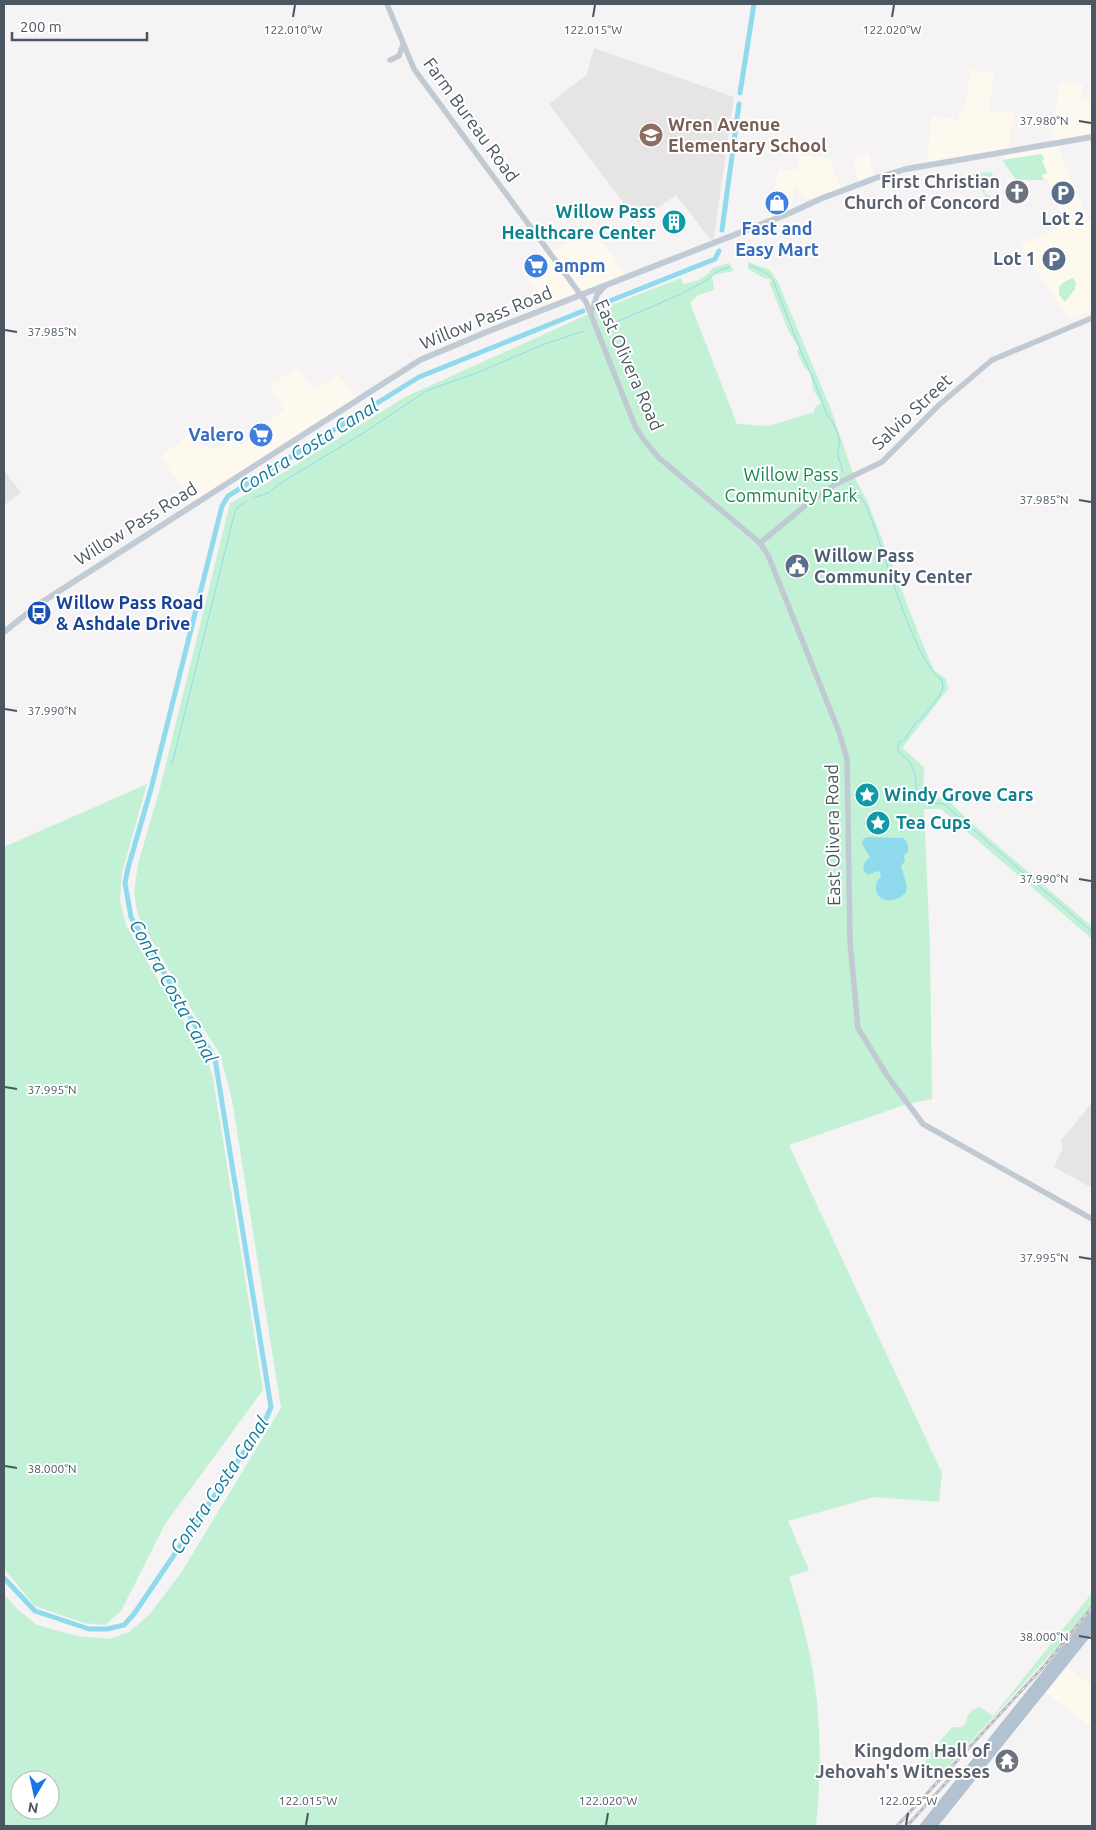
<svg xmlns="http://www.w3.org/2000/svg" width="1096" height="1830" font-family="Ubuntu,sans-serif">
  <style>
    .commercial { fill: #fdf9ef }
    .education { fill: #e6e4e5 }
    .green { fill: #c3f1d5; fill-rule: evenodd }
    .water { fill: #90daee }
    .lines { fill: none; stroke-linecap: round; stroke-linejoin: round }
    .stream { stroke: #90daee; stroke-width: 1 }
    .canal { stroke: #90daee; stroke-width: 5 }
    .tertiary { stroke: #c1cad2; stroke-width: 5.5 }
    .secondary { stroke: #c1cbd6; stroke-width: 6 }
    .primary { stroke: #b3c2d1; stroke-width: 8 }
    .rail-casing { stroke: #b5b8bd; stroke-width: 3 }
    .rail { stroke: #fff; stroke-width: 1; stroke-dasharray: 4; stroke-linecap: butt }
    .ticks { fill: none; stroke: #4a5661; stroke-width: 2 }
    .labels { text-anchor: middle; stroke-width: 4; stroke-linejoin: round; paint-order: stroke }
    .street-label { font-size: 18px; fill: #4a5661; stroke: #fff }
    .education-label { font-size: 18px; font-weight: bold; fill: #785e54; stroke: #fff; text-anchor: start }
    .worship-label { font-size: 18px; font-weight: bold; fill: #5b616d; stroke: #fff; text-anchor: end }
    .culture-label { font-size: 18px; font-weight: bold; fill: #0d838f; stroke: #fff; text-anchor: start }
    .service-label { font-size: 18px; font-weight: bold; fill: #4e5e75; stroke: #fff }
    .shop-label { font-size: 18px; font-weight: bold; fill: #366cbe; stroke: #fff }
    .park-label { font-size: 18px; fill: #17864f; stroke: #fff }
    .transit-label { font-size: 18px; font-weight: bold; fill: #164399; stroke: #fff; text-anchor: start }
    .water-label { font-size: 19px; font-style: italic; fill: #0c7c9b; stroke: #fff }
    .ticks-label { font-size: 12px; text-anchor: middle; fill: #4a5661; stroke: #fff; stroke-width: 4; stroke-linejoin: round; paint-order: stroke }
  </style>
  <rect width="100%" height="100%" fill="#f5f3f3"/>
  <path class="commercial" d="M971,70l23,3 -5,37 25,4 -6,37 43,-7 9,-62 23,3 -2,15 11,2v35l-33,6v7l29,70 4,-1v90l-23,10 -46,-68 -1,-7 42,-19 1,-3 -18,-43 -31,1 -13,-22 5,-6 -82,14 6,-50 26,4 1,-5 5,-2z
    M869,153l2,13 5,12 -16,6 -8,-25z
    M799,154l31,5 12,32 -22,8 -15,-1 -6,-5 -4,-8 -5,28 -22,8 1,-24 4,-1 5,-27 19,1z
    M590,227l24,31 12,19 -77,31 -30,-43 31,-12z
    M297,367l17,23 24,-16 19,25 -161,105 -36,-47 32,-25 11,14 15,4 17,-12 6,8 43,-37 -13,-19v-7l7,-2z
    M1068,1667l24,20v40l-46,-34z"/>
  <path class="education" d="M594,48l140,49 -21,146 -37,-48 -38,27 -89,-118 38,-30z
    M4,470l17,23 -17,12z
    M1092,1102v86l-38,-21 9,-19 -2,-9 5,-4z"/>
  <path class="green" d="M1041,154l4,5 -3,1 5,13 -5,2 2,5h-28l-14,-20z
    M991,172l4,7 -8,3 -4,4 3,9h3l6,9 -4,1 -20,-31z
    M748,262l22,8 8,12 52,125 24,69 14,27 55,142 11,25 12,9 2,10 -46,59 22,19 -1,31h23l23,23 123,106v12l-151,-130h-17l6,139 2,151 -25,5 -118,41 153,328 -3,29 -65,-5 -86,24 21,49 -20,7c29,88 36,157 27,249h-812v-232l12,14 21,17 40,11 32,3 20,-7 20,-17 32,-42 100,-165 -49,-308 -12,-46 -27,-42 -55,-96 -4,-23 4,-29 22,-76 70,-285 32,-17 143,-89 186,-84 90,-35 2,6 13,-3 9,-5 8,-8 16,-5 5,8 -22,4 2,15 -16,5 -8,8 47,121 32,2 45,-14v-4l7,-5 -8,-14 -3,-17 -6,-5 -7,-15 2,-4 -11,-18 -19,-48 4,-2 -9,-2 -16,-9zM20,1780h30v30h-30z
    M1073,278l3,5 -1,6 -10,13 -6,-7v-8l5,-5z
    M147,784l-25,89 -2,27 6,25 42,72 39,61 6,20 50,312 -98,134 -44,87 -16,14 -21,-2 -49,-17 -31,-37v-722z
    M1092,1593v11l-35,43 -122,134 -11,-10 2,-4v-15h5l21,-25c7,1 13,0 15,-7v-3l5,-7 8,-3 13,9z"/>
  <path class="water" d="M868,837l35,1c4,3 6,8 5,14l-4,3 1,6 -4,5 6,20 -1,6c-17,19 -41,2 -25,-16l-1,-4 -3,-1 -9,4 -5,-5 2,-8 5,-5 -8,-13 1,-5z"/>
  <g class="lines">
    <path class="stream" d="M750,265l16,8 7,7 28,72 15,33 11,30 6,8 4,9 3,9 -2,9v6l5,16
      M609,325l72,-31 24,-13 15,-11 10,-3
      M850,483c5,8 12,15 16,23 16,35 47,157 76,174l1,8 -4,8 -12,16 -12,12 -10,15 -7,4v8c18,14 19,26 18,47l3,4 25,2 148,128
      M253,498l15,-5 11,-9 86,-52 63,-42 46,-16 71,-30 39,-13
      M172,764l62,-249 3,-7 10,-7"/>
    <path class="canal" d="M740,93l14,-89
      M722,230l17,-126
      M597,306l118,-47 4,-8
      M4,1578l31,33 54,18h18l17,-4 10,-11 131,-193 6,-14 -56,-348 -84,-142 -6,-34 3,-15 23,-79 71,-283 6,-10 191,-119 164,-66"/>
    <path class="tertiary" d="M387,4l27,65 172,233 49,124 9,14 14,17 102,86 8,12 71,177 8,27 3,183 8,86 30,49 35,47 169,95
      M390,60l9,-4 4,-12
      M591,313l6,-18 8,-9
      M760,543l52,-43 24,-16 46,-22 57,-57 53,-45 100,-42"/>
    <path class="secondary" d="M4,632l35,-28 381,-244 69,-29 301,-118 30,-14 56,-21 30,-9 186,-32"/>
    <path class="primary" d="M924,1826l168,-210
      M933,1826l159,-198"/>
    <defs>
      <path id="rail" d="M897,1826l148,-161 47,-58
        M907,1826l45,-50"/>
    </defs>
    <use href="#rail" class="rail-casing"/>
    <use href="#rail" class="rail"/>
  </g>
  <path class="ticks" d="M293,17l2,-12M593,17l2,-12M892,17l2,-12M1079,121l12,2M5,330l12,2M1079,500l12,2M5,709l12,2M1079,879l12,2M5,1087l12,2M1079,1257l12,2M5,1466l12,2M1079,1636l12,2M306,1825l2,-12M606,1825l2,-12M906,1825l2,-12"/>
  <defs>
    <symbol id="school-disc" viewBox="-11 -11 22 22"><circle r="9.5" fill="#8d6e63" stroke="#fff"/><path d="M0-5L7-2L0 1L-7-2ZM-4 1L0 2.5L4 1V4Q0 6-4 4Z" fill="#fff"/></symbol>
    <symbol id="church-disc" viewBox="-11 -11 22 22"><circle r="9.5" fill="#6b7280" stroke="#fff"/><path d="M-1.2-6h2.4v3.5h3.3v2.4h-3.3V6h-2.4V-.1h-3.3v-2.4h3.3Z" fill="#fff"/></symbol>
    <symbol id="parking-disc" viewBox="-11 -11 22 22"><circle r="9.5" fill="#5c6f8a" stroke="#fff"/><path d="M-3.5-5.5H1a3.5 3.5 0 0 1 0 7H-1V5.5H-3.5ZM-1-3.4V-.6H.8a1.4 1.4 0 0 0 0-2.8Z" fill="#fff"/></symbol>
    <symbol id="shop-disc" viewBox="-11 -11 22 22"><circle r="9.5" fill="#3f7fe0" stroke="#fff"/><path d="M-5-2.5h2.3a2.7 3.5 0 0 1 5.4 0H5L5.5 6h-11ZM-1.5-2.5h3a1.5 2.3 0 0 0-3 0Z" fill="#fff"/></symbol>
    <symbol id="building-disc" viewBox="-11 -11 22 22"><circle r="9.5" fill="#0f9aa8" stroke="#fff"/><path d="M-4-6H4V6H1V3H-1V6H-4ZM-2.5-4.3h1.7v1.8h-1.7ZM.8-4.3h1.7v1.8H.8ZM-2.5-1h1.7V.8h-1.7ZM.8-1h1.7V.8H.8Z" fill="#fff"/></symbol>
    <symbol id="supermarket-disc" viewBox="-11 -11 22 22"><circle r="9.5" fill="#3f7fe0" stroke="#fff"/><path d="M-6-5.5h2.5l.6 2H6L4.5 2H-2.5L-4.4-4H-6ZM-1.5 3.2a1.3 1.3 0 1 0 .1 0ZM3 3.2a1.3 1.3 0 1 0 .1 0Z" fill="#fff"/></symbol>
    <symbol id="civic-disc" viewBox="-11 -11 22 22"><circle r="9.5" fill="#5c6f8a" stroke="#fff"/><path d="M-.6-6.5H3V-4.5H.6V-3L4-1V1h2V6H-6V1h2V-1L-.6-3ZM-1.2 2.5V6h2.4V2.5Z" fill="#fff"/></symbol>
    <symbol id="bus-disc" viewBox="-11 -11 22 22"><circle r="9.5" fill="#1a4fb4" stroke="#fff"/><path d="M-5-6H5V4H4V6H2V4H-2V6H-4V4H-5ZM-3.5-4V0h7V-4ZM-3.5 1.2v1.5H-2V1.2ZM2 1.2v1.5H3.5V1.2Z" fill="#fff"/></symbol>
    <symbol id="sight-disc" viewBox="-11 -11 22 22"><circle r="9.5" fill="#0f9aa8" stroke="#fff"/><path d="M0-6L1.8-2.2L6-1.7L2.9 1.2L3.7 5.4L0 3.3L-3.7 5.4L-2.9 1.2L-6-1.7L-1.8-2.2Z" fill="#fff"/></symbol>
    <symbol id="temple-disc" viewBox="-11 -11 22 22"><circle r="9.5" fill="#6b7280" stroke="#fff"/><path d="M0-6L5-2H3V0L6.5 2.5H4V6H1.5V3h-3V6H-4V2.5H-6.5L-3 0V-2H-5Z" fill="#fff"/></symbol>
  </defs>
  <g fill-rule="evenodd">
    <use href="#school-disc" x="637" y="121" width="28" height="28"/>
    <use href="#church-disc" x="1003" y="178" width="28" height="28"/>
    <use href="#parking-disc" x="1049" y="179" width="28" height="28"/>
    <use href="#shop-disc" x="763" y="189" width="28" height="28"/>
    <use href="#building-disc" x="660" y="208" width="28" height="28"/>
    <use href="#parking-disc" x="1040" y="245" width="28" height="28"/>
    <use href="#supermarket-disc" x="522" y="252" width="28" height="28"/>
    <use href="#supermarket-disc" x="247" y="421" width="28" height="28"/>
    <use href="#civic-disc" x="783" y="552" width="28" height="28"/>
    <use href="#bus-disc" x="25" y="599" width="28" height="28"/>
    <use href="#sight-disc" x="853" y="781" width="28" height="28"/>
    <use href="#sight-disc" x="864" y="809" width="28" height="28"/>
    <use href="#temple-disc" x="993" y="1747" width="28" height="28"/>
  </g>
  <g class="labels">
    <g class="street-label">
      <text transform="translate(471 120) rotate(54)" y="6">Farm Bureau Road</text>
      <text transform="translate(486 318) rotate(-22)" y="6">Willow Pass Road</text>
      <text transform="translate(629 365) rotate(66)" y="6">East Olivera Road</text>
      <text transform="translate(912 412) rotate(-43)" y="6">Salvio Street</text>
      <text transform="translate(136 524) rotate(-32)" y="6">Willow Pass Road</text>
      <text transform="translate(833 835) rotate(-91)" y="6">East Olivera Road</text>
    </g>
    <g class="education-label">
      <text x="668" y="131">Wren Avenue<tspan x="668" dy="21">Elementary School</tspan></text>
    </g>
    <g class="worship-label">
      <text x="1000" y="188">First Christian<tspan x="1000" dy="21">Church of Concord</tspan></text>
      <text x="990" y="1757">Kingdom Hall of<tspan x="990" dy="21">Jehovah's Witnesses</tspan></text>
    </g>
    <g class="culture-label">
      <text x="656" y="218" text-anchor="end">Willow Pass<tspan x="656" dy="21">Healthcare Center</tspan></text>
      <text x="884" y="801">Windy Grove Cars</text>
      <text x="896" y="829">Tea Cups</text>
    </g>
    <g class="service-label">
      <text x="1063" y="225">Lot 2</text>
      <text x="1036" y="265" text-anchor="end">Lot 1</text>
      <text x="814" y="562" text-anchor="start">Willow Pass<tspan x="814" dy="21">Community Center</tspan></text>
    </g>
    <g class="shop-label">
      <text x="777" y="235">Fast and<tspan x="777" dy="21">Easy Mart</tspan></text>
      <text x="554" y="272" text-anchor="start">ampm</text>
      <text x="244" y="441" text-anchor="end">Valero</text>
    </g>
    <g class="park-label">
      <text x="791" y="481">Willow Pass<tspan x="791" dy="21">Community Park</tspan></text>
    </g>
    <g class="transit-label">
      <text x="56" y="609">Willow Pass Road<tspan x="56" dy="21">&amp; Ashdale Drive</tspan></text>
    </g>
    <g class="water-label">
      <text transform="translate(308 446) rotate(-32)" y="7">Contra Costa Canal</text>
      <text transform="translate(174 991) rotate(61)" y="7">Contra Costa Canal</text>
      <text transform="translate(219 1485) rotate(-56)" y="7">Contra Costa Canal</text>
    </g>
  </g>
  <g class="ticks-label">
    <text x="293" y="34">122.010°W</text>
    <text x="593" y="34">122.015°W</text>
    <text x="892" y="34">122.020°W</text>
    <text x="1044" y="125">37.980°N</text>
    <text x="52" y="336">37.985°N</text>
    <text x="1044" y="504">37.985°N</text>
    <text x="52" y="715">37.990°N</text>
    <text x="1044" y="883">37.990°N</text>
    <text x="52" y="1094">37.995°N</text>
    <text x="1044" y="1262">37.995°N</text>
    <text x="52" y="1473">38.000°N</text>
    <text x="1044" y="1641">38.000°N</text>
    <text x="308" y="1805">122.015°W</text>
    <text x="608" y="1805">122.020°W</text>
    <text x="908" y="1805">122.025°W</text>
  </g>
  <rect width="1096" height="1830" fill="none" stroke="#4a5661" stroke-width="10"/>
  <g transform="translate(35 1795) rotate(189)"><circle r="24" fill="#ffffff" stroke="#b7bbc0"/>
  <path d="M0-4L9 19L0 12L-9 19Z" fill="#1a73e8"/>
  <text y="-8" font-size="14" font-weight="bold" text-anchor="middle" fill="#4a5661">N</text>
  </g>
  <path d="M12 32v8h135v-8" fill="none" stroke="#4a5661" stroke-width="2.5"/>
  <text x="20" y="32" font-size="15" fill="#4a5661" stroke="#ffffff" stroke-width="4" paint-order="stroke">200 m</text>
</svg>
